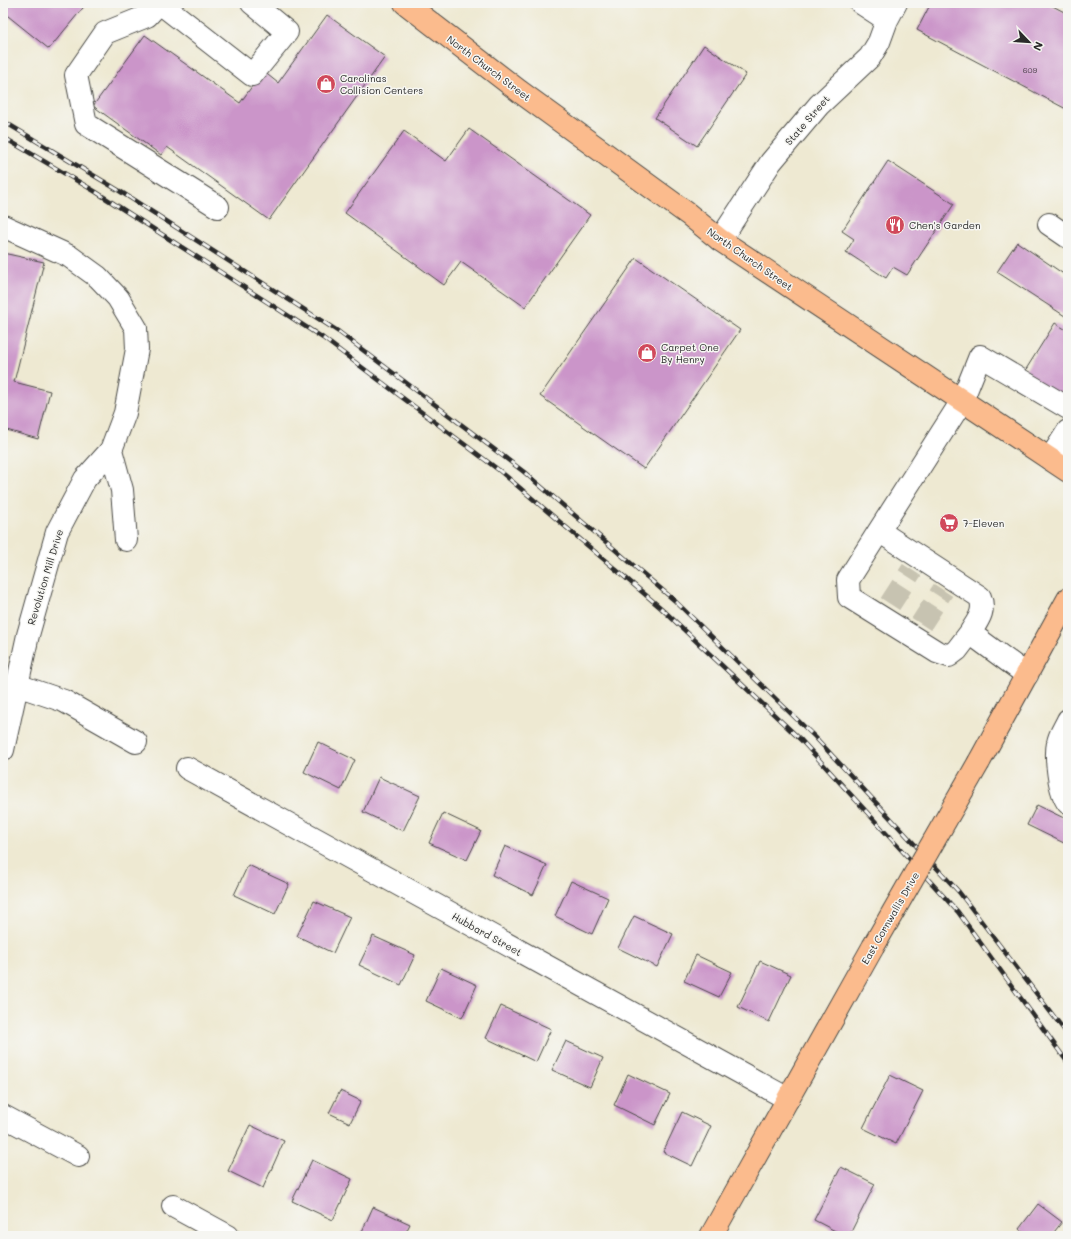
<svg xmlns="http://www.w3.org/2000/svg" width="1071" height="1239" font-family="Mali,sans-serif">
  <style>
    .building { fill: #cb95c9 }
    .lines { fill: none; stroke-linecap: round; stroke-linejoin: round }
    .minor-tunnel { stroke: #c7c3b1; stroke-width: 22; stroke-dasharray: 22 11; stroke-linecap: butt }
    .minor-casing { stroke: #484844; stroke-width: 24 }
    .major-casing { stroke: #484844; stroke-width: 24 }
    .minor { stroke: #fff; stroke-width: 22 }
    .major { stroke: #fbbb8d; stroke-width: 22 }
    .rail-casing { stroke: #2b2b2b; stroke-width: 4.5 }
    .rail { stroke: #f6f6f2; stroke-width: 3; stroke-dasharray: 9; stroke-linecap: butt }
    .major-bridge-casing { stroke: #484844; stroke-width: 24; stroke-linecap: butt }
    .major-bridge { stroke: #fbbb8d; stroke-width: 22 }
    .labels { text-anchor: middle; stroke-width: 3; stroke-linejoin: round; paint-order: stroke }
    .number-label { font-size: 8px; fill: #534652 }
    .street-label { font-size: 10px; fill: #2b2b2b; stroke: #f6f6f2 }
    .poi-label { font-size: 10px; fill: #2b2b2b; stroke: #f6f6f2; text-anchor: start }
  </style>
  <rect width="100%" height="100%" fill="#f6f6f2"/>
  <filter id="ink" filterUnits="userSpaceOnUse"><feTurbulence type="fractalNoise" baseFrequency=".025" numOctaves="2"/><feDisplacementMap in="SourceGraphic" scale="8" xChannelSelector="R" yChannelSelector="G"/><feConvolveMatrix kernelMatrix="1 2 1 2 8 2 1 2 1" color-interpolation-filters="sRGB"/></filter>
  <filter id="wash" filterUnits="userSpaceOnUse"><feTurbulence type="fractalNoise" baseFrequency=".012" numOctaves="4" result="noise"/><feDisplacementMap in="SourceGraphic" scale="16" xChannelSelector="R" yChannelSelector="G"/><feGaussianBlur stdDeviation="0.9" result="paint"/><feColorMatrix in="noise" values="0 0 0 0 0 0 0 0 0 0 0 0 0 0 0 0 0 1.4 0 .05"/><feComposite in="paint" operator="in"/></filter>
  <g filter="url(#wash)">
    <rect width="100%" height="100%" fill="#eee9d2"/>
    <g id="blocks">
      <path class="building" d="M3,3h84l-38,46 -46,-37z
        M931,3h116l21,11v96l-151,-80z
        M327,15l58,42 -116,163 -102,-73 -6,8 -68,-49 52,-71 95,68 23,-32 15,12z
        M704,45l42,29 -49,72 -42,-28z
        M469,129l121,86 -65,92 -64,-45 -17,23 -99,-72 59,-82 42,30z
        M888,161l66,43 -47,71 -14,-8 -7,11 -40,-26 8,-13 -12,-8z
        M1017,242l51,35v41l-71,-46z
        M3,253l41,9 -30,120 36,9 -12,48 -35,-10z
        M636,258l104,72 -96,139 -104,-73z
        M1055,323l13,8v55l-7,12 -38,-24z
        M318,742l37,18 -14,30 -37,-18z
        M379,777l41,19 -17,35 -40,-19z
        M1037,805l31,15v25l-41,-20z
        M443,813l38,18 -14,29 -38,-17z
        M505,846l42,19 -14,30 -41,-20z
        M248,865l41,19 -14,30 -41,-19z
        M571,881l37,17 -16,36 -37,-18z
        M314,901l36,16 -17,36 -36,-17z
        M634,916l39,18 -16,33 -39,-19z
        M373,936l42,19 -14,30 -42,-20z
        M696,955l36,17 -13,25 -35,-16z
        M760,961l31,14 -22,47 -31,-15z
        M441,968l36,17 -15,33 -36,-17z
        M501,1006l50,23 -15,33 -50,-24z
        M566,1041l37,17 -13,29 -38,-17z
        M628,1074l42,20 -15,31 -41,-20z
        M890,1075l33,16 -27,53 -33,-16z
        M340,1091l21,10 -11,22 -21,-10z
        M682,1112l29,14 -19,40 -29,-14z
        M250,1125l34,16 -21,47 -35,-17z
        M312,1160l40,19 -19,41 -41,-19z
        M841,1167l34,17 -26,52h-4l-31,-16z
        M1038,1204l24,18 -11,14h-23l-9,-7z
        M373,1207l37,17 -6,12h-44z"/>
    </g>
  </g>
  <g filter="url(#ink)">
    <use href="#blocks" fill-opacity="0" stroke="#484844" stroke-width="1"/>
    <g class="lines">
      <path class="minor-tunnel" d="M890,604l22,-34
        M921,624l22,-34"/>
      <defs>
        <path id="minor" d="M159,3l-12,13 -42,17 -29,42 10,49 132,83
          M160,3l92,72 35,-43 -35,-29
          M861,3l26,17
          M1049,224l19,13
          M3,226l66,30 29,21 20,21 18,30 1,21 -12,64 -14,37 -26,29 -28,53 -29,103 -25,115
          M720,240l51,-78 48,-57 51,-48 9,-15 8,-22 9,-17
          M111,450l11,40 4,50
          M1050,459l18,-28
          M879,531l-31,49 1,17 88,55 12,4 8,-6 13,-17
          M1027,675l-57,-42c7,-12 16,-21 10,-36l-101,-66 83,-130 18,-45 88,52
          M17,685l47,16 72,41
          M1068,720c-3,7 -9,15 -10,23 -3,14 1,49 10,60
          M187,768l601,331
          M3,1116l75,40
          M173,1206l55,30"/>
        <path id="major" d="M405,3l114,88 169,123 32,26 348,231
          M979,762l89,-163
          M711,1236l162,-289"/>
      </defs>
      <use href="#minor" class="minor-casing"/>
      <use href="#major" class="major-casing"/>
      <use href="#minor" class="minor"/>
      <use href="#major" class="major"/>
      <defs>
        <path id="rail" d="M3,121l115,69 221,142 185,140 150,128 141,137 144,155 109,143
          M3,137l93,55 227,146 177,133 161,137 140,132 157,172 110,151"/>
      </defs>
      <use href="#rail" class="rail-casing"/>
      <use href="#rail" class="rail"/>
      <defs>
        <path id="major-bridge" d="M873,947l106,-185"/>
      </defs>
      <use href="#major-bridge" class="major-bridge-casing"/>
      <use href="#major-bridge" class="major-bridge"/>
    </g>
  </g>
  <defs>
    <symbol id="shop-disc" viewBox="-11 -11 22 22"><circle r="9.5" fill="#d1495b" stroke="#f6f6f2"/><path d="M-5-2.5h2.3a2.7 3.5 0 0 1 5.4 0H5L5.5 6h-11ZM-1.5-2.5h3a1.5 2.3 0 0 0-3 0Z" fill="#fff"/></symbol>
    <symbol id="restaurant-disc" viewBox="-11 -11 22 22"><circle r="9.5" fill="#d1495b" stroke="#f6f6f2"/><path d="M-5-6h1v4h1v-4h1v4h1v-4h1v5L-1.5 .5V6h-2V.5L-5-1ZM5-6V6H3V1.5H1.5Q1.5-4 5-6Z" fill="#fff"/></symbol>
    <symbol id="supermarket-disc" viewBox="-11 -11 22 22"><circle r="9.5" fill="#d1495b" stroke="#f6f6f2"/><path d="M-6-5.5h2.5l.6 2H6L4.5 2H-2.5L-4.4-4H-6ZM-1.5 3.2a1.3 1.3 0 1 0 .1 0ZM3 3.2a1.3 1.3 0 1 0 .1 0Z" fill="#fff"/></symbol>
  </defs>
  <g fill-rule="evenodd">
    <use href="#shop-disc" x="315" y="73" width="22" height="22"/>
    <use href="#restaurant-disc" x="884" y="214" width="22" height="22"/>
    <use href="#shop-disc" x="636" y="342" width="22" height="22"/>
    <use href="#supermarket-disc" x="938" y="512" width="22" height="22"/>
  </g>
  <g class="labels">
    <g class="number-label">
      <text x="1030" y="73">609</text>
    </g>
    <g class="street-label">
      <text transform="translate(489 68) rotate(37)" y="4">North Church Street</text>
      <text transform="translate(807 120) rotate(-49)" y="4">State Street</text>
      <text transform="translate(750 259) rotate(35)" y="4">North Church Street</text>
      <text transform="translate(45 577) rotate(-73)" y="4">Revolution Mill Drive</text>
      <text transform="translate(890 918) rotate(-60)" y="4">East Cornwallis Drive</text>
      <text transform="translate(487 934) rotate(29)" y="4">Hubbard Street</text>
    </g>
    <g class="poi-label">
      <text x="340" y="82">Carolinas<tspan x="340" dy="12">Collision Centers</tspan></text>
      <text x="909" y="229">Chen's Garden</text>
      <text x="661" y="351">Carpet One<tspan x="661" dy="12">By Henry</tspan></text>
      <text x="963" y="527">7-Eleven</text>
    </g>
  </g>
  <rect width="1071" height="1239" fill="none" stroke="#f6f6f2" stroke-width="16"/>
  <g transform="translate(1029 42) rotate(115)" stroke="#f6f6f2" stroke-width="3" paint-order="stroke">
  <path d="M0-3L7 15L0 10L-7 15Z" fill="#2b2b2b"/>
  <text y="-6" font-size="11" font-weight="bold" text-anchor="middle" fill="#2b2b2b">N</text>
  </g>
</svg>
